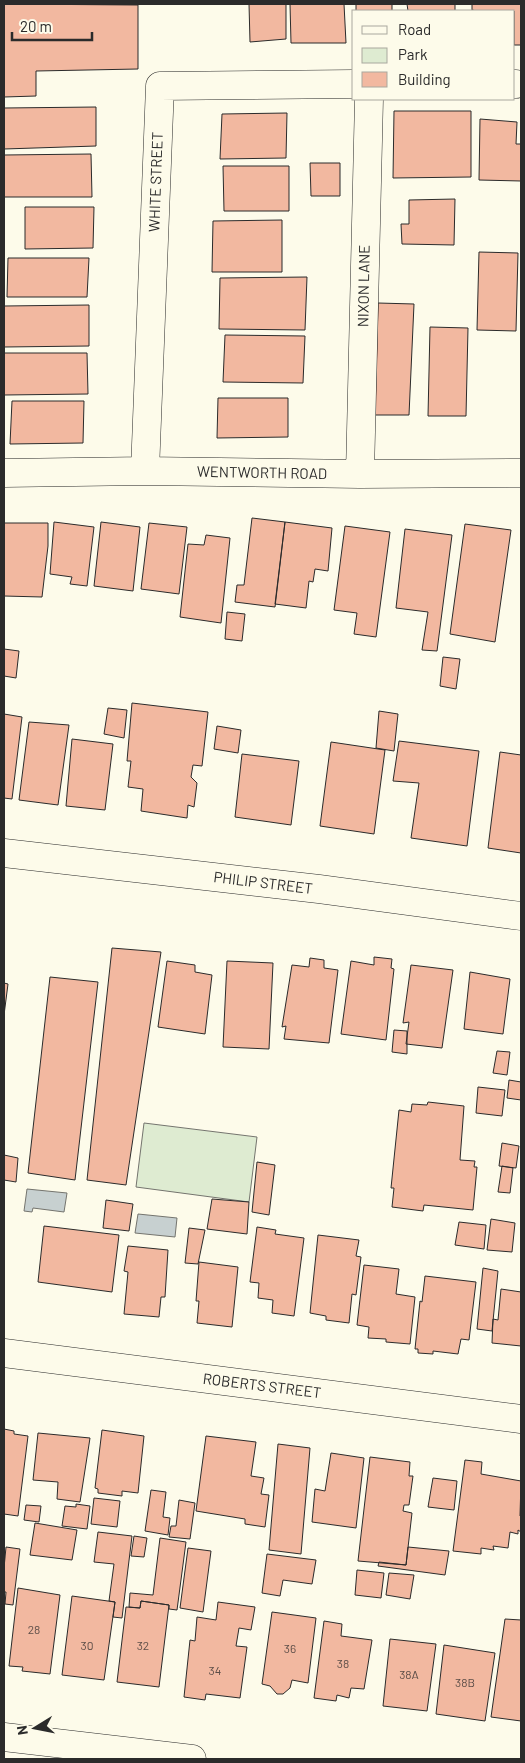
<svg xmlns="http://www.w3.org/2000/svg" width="525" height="1763" font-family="Barlow,sans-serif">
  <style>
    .green { fill: #deebd1; stroke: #74746e }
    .water { fill: #c7d0d0; stroke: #74746e }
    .building { fill: #f2b8a0; stroke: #2b2b2b }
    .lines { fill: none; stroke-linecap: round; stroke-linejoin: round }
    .minor-casing { stroke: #2b2b2b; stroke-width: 29 }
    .minor { stroke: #fdfbea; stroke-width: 28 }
    .labels { text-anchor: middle; stroke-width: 4; stroke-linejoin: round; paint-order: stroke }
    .number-label { font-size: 12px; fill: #5d4e48 }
    .street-label { font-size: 15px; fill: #2b2b2b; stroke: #fdfbea }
  </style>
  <rect width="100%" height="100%" fill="#fdfbea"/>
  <path class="green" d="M144,1123l113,14 -8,65 -113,-15z"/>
  <path class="water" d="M27,1189l40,4 -3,19 -31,-4 -1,4 -8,-1z
    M138,1214l39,4 -2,19 -40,-4z"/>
  <path class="building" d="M4,4l134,1v64l-102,2v25l-32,1z
    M249,4h37v35l-36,3z
    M290,4h54l2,39h-55z
    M356,4h36v7h-36z
    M407,4h48v7h-47z
    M472,4h49v41h-7v-34h-37l-5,-1z
    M96,107v39l-92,3v-41z
    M394,111h77v66l-78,1z
    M287,113l-1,45 -66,1 2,-45z
    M480,119l37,3 -1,22h5v37l-42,-1z
    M91,154l1,43h-88v-42z
    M310,163h30v33h-29z
    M223,166h66v45h-65z
    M455,199l-1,46 -52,-1 -1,-20h8v-24z
    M25,207h69l-1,41 -68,1z
    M282,220v52h-70l1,-51z
    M479,252l39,1 -2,78 -39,-1z
    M8,258h81l-2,39h-80z
    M307,277l-2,53 -86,-1 1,-51z
    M378,303l36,1 -5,111h-34z
    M89,305v41l-85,1v-41z
    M430,327l38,1 -2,88h-38z
    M225,335l80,1 -2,47 -80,-1z
    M4,353h83l1,41 -84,1z
    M218,398h70v39l-71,1z
    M12,401h72l-1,42 -73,1z
    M252,518l33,4 -10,85 -40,-5 2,-17h7z
    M54,522l40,5 -7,59 -17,-2 2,-7 -22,-3z
    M101,522l39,5 -7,64 -39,-5z
    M285,522l47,6 -4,43 -13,-2 -2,13 -4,-1 -3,27 -31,-4z
    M4,523h44v23l-6,51 -38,-1z
    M149,523l38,4 -8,67 -38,-5z
    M465,524l46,6 -16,112 -45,-8z
    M345,526l45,6 -14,105 -22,-3 3,-21 -23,-3z
    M405,529l47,6 -15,116 -15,-1 6,-38 -32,-4z
    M206,535l24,3 -9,85 -41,-6 8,-73 16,1z
    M227,612l18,2 -3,27 -17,-2z
    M4,649l15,2 -3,27 -12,-2z
    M443,657l17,2 -4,30 -16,-3z
    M132,703l76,9 -6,54 -9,-1 -2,12 6,6 -3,24 -6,-2 -1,13 -46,-7 2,-22 -15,-2 3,-26h-4z
    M108,708l19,2 -3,28 -20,-4z
    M379,711l19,3 -4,37 -18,-3z
    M4,714l18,3 -10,82 -8,-1z
    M29,722l40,3 -11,80 -39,-5z
    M217,726l24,4 -3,23 -24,-4z
    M72,739l41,5 -8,66 -39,-4z
    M399,741l80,10 -12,95 -56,-8 8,-55 -26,-2z
    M331,742l54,8 -11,84 -54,-8z
    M500,752l21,3v98l-33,-5z
    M242,754l57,7 -8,64 -56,-8z
    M112,948l49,4 -35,233 -39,-5z
    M374,957l18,2 -1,9 3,1 -8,71 -45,-6 10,-73 23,4z
    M310,958l14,2v8l14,2 -9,73 -45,-4 2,-13 -4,1 10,-62 17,2z
    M167,961l28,4v7l17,3 -7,59 -47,-7z
    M227,961l46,2 -4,86 -46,-2z
    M411,965l42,5 -11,78 -36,-4 3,-22 -6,1z
    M470,972l40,7 -7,55 -39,-5z
    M50,977l48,5 -23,198 -47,-7z
    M4,983l4,1 -4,31z
    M394,1030l13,1v23l-15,-2z
    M497,1051l13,1 -3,23 -14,-2z
    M509,1080l12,2v18l-14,-2z
    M478,1087l27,3 -3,26 -26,-3z
    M428,1102l36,4 -4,54 15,1 -1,6h3l-4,43 -49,-5 -1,6 -31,-4 2,-19h-3l8,-78 12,2 1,-8 15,1z
    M502,1143l17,3 -3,22 -17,-2z
    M4,1155l14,3 -2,24 -12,-2z
    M257,1162l18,3 -6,50 -17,-3z
    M502,1166l11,2 -3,25 -12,-1z
    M212,1199l37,3 -2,32 -40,-5z
    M106,1200l27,4 -4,27 -26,-3z
    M491,1219l24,4 -3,29 -25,-2z
    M459,1222l27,3 -2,24 -29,-4z
    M44,1226l75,9 -7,57 -74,-10z
    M257,1227l19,3 -1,4 29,4 -10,78 -22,-3 1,-13 -15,-2 1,-15 -9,-1z
    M189,1228l16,2 -7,34 -13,-1z
    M318,1235l41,5 -3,16 5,1 -5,38 -4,-1 -3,29 -23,-3v-4l-16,-3z
    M128,1246l40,4 -3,47h-4l-2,20 -35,-3 4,-42 -4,-1z
    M199,1262l39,5 -6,60 -35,-4 2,-22h-3z
    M364,1265l35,4 -3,25 19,3 -5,47 -24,-2v-3l-18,-1 1,-11 -12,-2z
    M483,1268l15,3 -6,60 -15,-2z
    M425,1276l51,6 -7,58 -8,-1 -3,15 -25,-3v3l-15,-1v-4h-3l5,-48 2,1z
    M501,1289l20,3v54l-29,-3 1,-24 5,1z
    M4,1429l10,2v3l14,2 -10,80 -14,-2z
    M102,1430l42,6 -6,57 -16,-2v5l-24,-3v-4l-3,-1z
    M38,1433l52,5 -10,64 -23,-3 1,-17 -25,-2z
    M206,1436l50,6 -5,34 13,2 -3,16 8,1 -4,32 -20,-3v-5l-49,-8z
    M278,1444l32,4 -9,106 -32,-4z
    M331,1453l33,5 -8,70 -44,-6 3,-33 10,2z
    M370,1457l40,5 -1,14h4l-4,29h-5l-1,6 9,2 -6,52 -48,-4z
    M465,1460l17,2 -1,12 40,7 -1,35h1v16l-3,-2v4l-8,-2 -2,16 -15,-2 1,4 -13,-2v6l-28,-3z
    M433,1478l24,3 -3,29 -26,-3z
    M151,1490l15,2 -3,25 7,1 -2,17 -23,-4z
    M94,1498l26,3 -3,26 -26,-3z
    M179,1500l16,3 -5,36 -21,-2 2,-11h5z
    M76,1504l14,2 -3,23 -25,-3 3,-20 11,1z
    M26,1505l15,1 -2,16 -15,-2z
    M35,1523l42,7 -5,30 -42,-5z
    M98,1532l34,4 -10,82 -9,-1 2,-15 -6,-1 5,-37 -20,-2z
    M134,1536l13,2 -3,19 -13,-1z
    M160,1538l26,4 -9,68 -8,-1v-4l-28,-4 -1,7 -11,-1 1,-14 23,2z
    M6,1547l14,2 -7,56 -8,-1 1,-12h-2v-24z
    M408,1547l41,4 -4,24 -67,-9 1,-4 27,3z
    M188,1548l23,3 -8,61 -23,-4z
    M267,1554l49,6 -4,24 -29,-4 -3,16 -18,-3z
    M357,1570l27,3 -3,25 -26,-3z
    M389,1573l25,2 -4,24 -24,-4z
    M18,1588l42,7 -10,79 -28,-3 1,-4 -14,-1z
    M72,1596l43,6 -11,78 -42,-5z
    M141,1601l28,4 -10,82 -42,-5 9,-75 14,1z
    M218,1602l37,5 -4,23 -12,-2 -3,18 11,1 -7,51 -34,-4 -1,6 -21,-3 6,-57 5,1 2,-24 19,3z
    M272,1612l44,6 -8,65 -16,-3 -2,8 -7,6h-6l-7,-8 -8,-2z
    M505,1619l16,1v101l-30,-4z
    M324,1621l18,3 -1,12 31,4 -8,49 -13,-1 -2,10 -12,-3 -1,6 -22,-3z
    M390,1639l46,5 -9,67 -44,-5z
    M444,1645l51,8 -10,68 -49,-7z"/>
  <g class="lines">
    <defs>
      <path id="minor" d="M514,84h2
        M145,471l15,-385 194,-2
        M4,473l141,-2 215,3 161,-1
        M360,474l9,-375
        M4,853l315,36 202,27
        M4,1353l517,66
        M4,1737l188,22"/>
    </defs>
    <use href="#minor" class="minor-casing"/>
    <use href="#minor" class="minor"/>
  </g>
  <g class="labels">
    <g class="number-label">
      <text x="34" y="1634">28</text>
      <text x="87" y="1650">30</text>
      <text x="143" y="1650">32</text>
      <text x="290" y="1653">36</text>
      <text x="343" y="1668">38</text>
      <text x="215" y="1675">34</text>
      <text x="409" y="1679">38A</text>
      <text x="465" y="1687">38B</text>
    </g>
    <g class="street-label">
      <text transform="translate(156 182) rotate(-88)" y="5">WHITE STREET</text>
      <text transform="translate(364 286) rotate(-89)" y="5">NIXON LANE</text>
      <text transform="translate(262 473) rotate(1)" y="5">WENTWORTH ROAD</text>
      <text transform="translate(263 883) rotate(7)" y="5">PHILIP STREET</text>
      <text transform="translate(262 1386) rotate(7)" y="5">ROBERTS STREET</text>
    </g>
  </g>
  <rect width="525" height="1763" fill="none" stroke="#2b2b2b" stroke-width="10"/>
  <rect x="352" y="10" width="162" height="90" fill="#fdfbea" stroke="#a9a89e"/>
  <rect x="362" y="26" width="25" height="8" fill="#fdfbea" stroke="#a9a89e"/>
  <text x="398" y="35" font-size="15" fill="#2b2b2b">Road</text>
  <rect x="362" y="48" width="25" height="15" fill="#deebd1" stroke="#a9a89e"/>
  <text x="398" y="60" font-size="15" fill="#2b2b2b">Park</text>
  <rect x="362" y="72" width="25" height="15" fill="#f2b8a0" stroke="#a9a89e"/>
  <text x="398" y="85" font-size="15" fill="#2b2b2b">Building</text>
  <g transform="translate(35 1728) rotate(260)" stroke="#fdfbea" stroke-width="4" paint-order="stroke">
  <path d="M0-4L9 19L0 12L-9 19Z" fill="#2b2b2b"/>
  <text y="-8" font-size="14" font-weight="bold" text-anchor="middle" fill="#2b2b2b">N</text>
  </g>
  <path d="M12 32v8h80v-8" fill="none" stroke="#2b2b2b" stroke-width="2.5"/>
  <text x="20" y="32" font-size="15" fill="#2b2b2b" stroke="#fdfbea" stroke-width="4" paint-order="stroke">20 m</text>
</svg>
